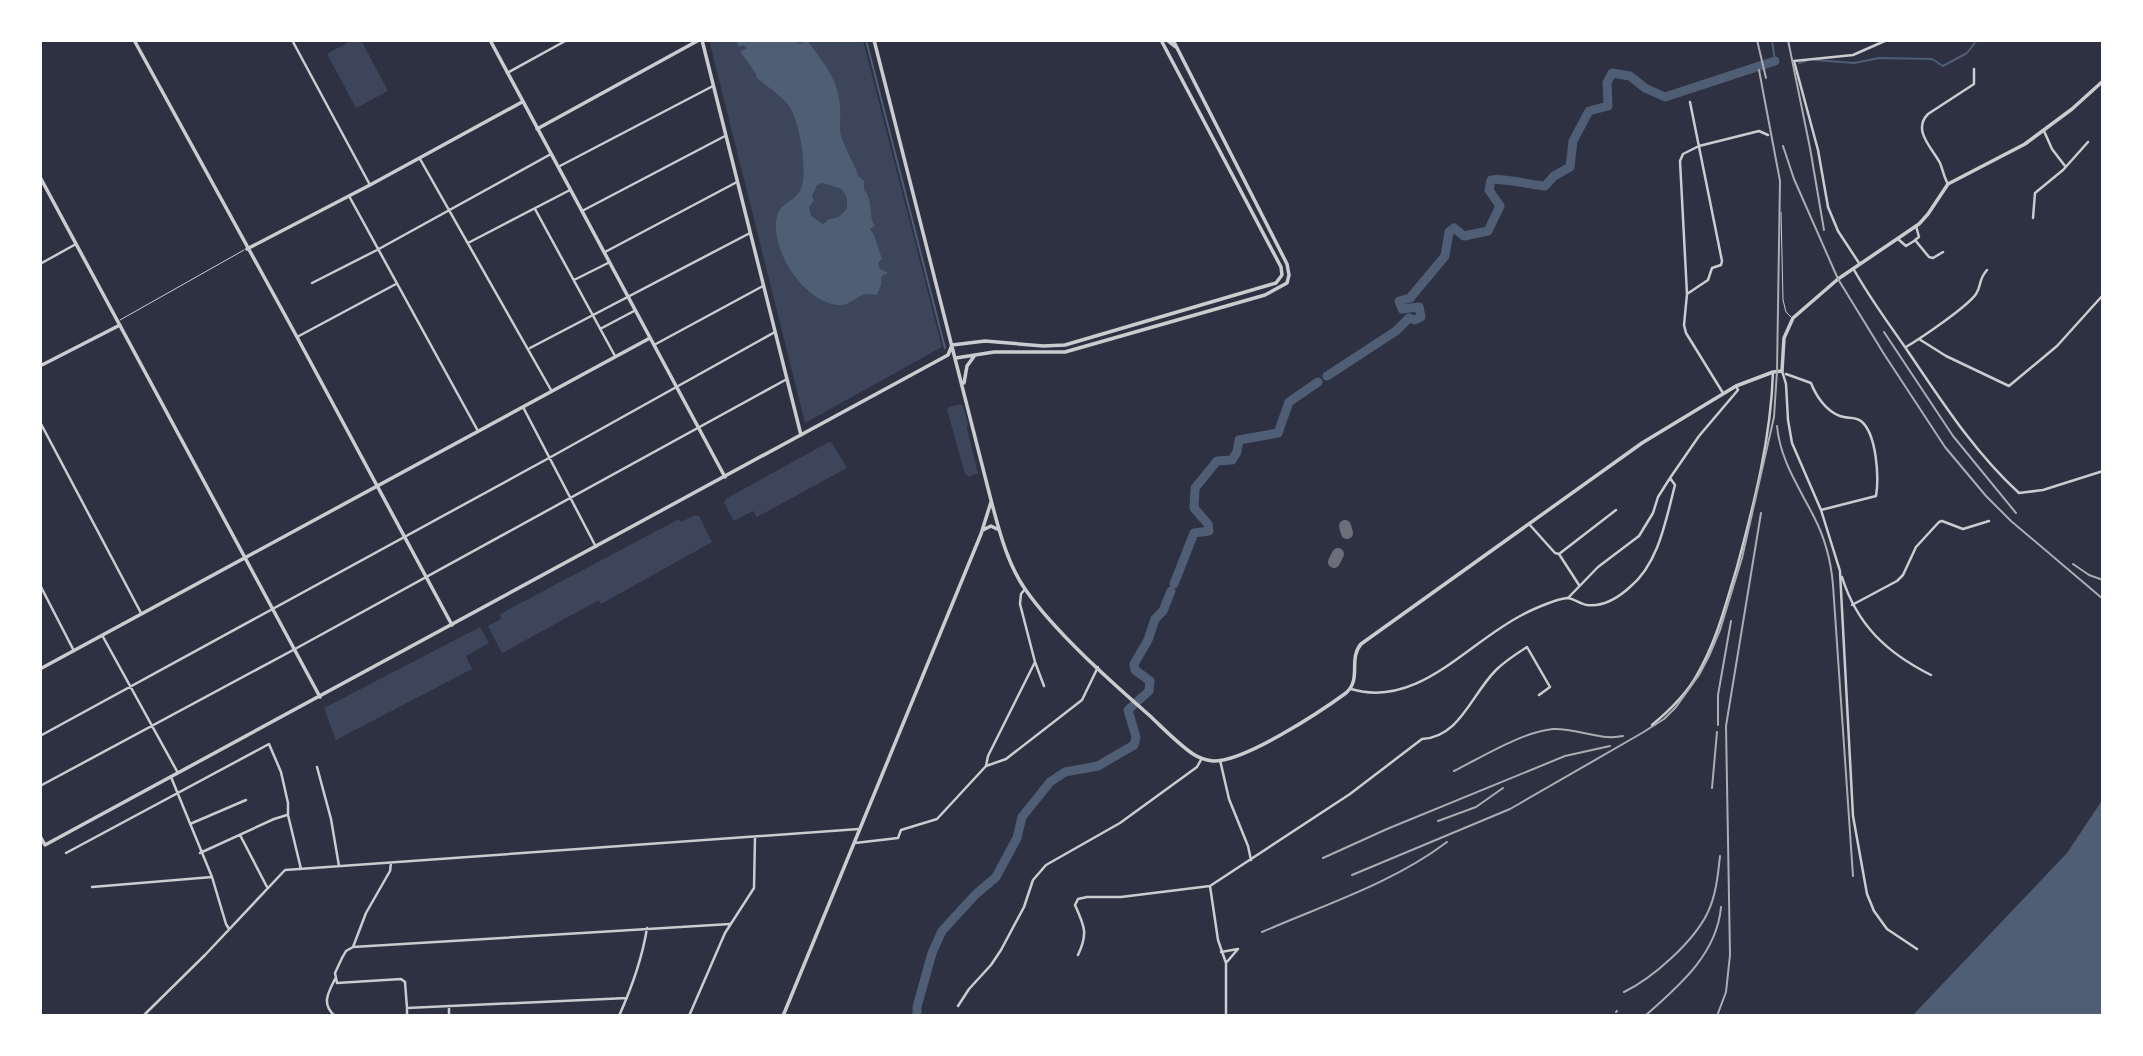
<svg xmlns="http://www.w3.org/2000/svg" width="2143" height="1056" font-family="'Nunito Sans',sans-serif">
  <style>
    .green { fill: #3c4559 }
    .water { fill: #4f5d75; fill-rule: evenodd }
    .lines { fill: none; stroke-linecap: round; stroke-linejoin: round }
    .stream { stroke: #4f5d75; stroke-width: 2 }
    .river { stroke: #4f5d75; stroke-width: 9 }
    .taxiway { stroke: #6c6f7a; stroke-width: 12 }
    .service { stroke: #caccd0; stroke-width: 1 }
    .minor { stroke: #caccd0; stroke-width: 2.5 }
    .tertiary { stroke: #caccd0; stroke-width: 3.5 }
    .rail { stroke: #abadb3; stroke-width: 2 }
  </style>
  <rect width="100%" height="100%" fill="#2d3142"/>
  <path class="green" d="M352,40h9l27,51 -32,17 -29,-54z
    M709,40h154l79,307 -137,76z
    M960,404l3,2 5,18 -1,4 11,45 -9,4 -4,-3 -18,-64 2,-3z
    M829,442l3,1 15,25 -90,49 -4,-6 -19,10 -10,-18 3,-5z
    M695,515l4,1 13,26 -111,62 -2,-4 -97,53 -14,-27 13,-7 -1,-5 179,-95 2,3z
    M480,627l9,16 -23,13 6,13 -136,71 -12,-32z"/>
  <path class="water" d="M737,40h57l6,4 7,-4c12,17 29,36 32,58 2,10 1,22 1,33 1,11 15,33 19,46l5,4v9c10,10 4,27 11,36l-5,3 4,6 8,24 -4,4 2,6 8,4 -7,4v8l-4,10c-3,0 -7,-1 -10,-1 -11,1 -16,12 -29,11 -34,-3 -69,-56 -61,-89 4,-14 19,-15 24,-27 7,-18 -1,-67 -12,-83 -8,-11 -22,-19 -32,-28l-1,-4 -16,-23 7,-3 -3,-3 -6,2zM823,183l19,6 5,9v10c-5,7 -9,11 -18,11l-6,5 -12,-8 -2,-9 5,-6 -2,-5 5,-11z
    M2103,799v217h-191l155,-163z"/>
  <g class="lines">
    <path class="stream" d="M866,40l79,308
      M1772,40l3,21 3,-1
      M1815,60l39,3 25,-5 53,1 11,7 24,-13 10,-13
      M1799,63l7,-2"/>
    <path class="river" d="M1327,376l69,-45 13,-13 6,2 6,-3 -2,-10 -17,2 -3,-8 11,-3 35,-42 4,-24 5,-4 10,8 24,-5 12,-25 -11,-16 2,-10c10,-3 40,5 54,6l9,-10 16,-9 3,-26 16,-30 19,-5 -1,-23 5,-10 18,3 15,12 20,9 110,-36
      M1174,584l20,-51 15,-2 -1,-7 -14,-16 1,-20 22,-27 15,-1 5,-8 2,-12 39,-7 11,-31 29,-20
      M917,1016v-9l15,-54 10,-22 33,-36 21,-18 21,-39 5,-21 28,-35 15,-10 33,-6 36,-21 2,-8 -8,-27 21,-19 1,-10 -15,-11 -1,-6 14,-24 7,-21 8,-8 8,-20"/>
    <path class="taxiway" d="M1345,526l2,7
      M1334,562l4,-8"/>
    <path class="service" d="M1781,212l2,88 3,12 5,5
      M120,320l124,-70"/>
    <path class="minor" d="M292,40l78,145
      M507,73l60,-33
      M2044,131l8,18 13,17
      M420,159l131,231
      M558,167l155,-81
      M1948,184c-4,-6 -5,-14 -8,-21 -8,-15 -28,-33 -12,-49l46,-30v-15
      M349,196l129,235
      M535,209l80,147
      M582,211l143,-75
      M2033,218l2,-25 28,-23 25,-28
      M1916,226l3,11 -4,3 14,17 4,1 10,-6
      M1898,239l8,7 8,-5
      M468,243l102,-53
      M605,252l132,-70
      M1859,263l-21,-32 -10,-24 -10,-57 -24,-89 59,-6 34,-15
      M40,264l36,-20
      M1853,268c17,31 37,57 56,85 34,50 66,100 110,140l24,-3 60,-19
      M574,280l34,-17
      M312,283l65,-33 174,-96
      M1687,294l21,-14 4,-12 9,-3 1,-4 -32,-159
      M600,329l34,-18
      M297,337l99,-53
      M1919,339l27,17 63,30 48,-40 46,-51
      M654,345l109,-59
      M1906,347c15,-9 61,-40 70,-53 6,-9 2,-14 11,-24
      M530,348l220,-115
      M1782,371l4,13 2,36 4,23 29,67 19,61
      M1786,374l25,9c5,13 15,28 29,33 7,3 15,0 21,5 16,13 18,57 15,75l-55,14
      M1723,393l-37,-60 -2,-8 3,-31 -7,-133 3,-7 16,-8 60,-15 9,4
      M523,407l73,140
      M40,422l101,191
      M1529,524l26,29 4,1 20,31
      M1559,554l57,-44
      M1840,572l13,244 14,78 7,17 13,18 30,20
      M1842,577c15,48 45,76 89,98
      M40,585l34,66
      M1568,598l30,-31 41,-31 14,-23 5,-16 12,-19
      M1852,605l45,-24 6,-6 13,-28 23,-25 3,-1 21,8 26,-8
      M102,635l76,138
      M1035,662l9,24
      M1351,689c67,20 116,-46 171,-74 9,-5 34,-16 45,-17 6,0 13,6 20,7 17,2 31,-7 43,-18 29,-24 36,-68 45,-102l-5,-7 29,-42 39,-46 -2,-4
      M1652,725c18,-15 35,-31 46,-52 19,-33 28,-70 39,-106 17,-63 34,-129 36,-195
      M40,736l509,-278 226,-126
      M1220,760l9,39 19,47 3,14
      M986,766l20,-7 76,-59 16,-33
      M317,767l14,52 8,47
      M171,777l41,100 14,47 3,5
      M40,786l255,-137 492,-270
      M190,824l56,-24
      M240,835l27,52
      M855,843l43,-5 3,-8 36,-11 49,-53 2,-10 47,-94 -15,-58 1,-10 4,-5
      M66,853l203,-109 12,28 7,31v12l13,54
      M200,853l74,-34 13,-4
      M391,863l-1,8 -24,42 -13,34 -7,4 -4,7 -7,15 2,10 64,-4 4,3 2,26 220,-10
      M1210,886l8,54 8,23
      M92,887l120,-10
      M353,947l377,-23
      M1221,952l17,-3
      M1078,955c10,-21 7,-28 -3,-50l3,-6 9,-2h34l89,-11 140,-92 72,-55c38,-2 49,-44 74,-69 9,-9 20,-16 31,-23l23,40 -11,8
      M449,1006v10
      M958,1006l11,-17 22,-24 10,-15 23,-43 9,-27 13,-15 74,-42 77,-56 5,-9
      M407,1008v8
      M143,1016l62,-61 80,-85 574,-41
      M335,1016c-14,-12 -7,-23 0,-37
      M619,1016c13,-29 23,-56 28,-88
      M689,1016l36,-83 29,-45 1,-51
      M1226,1016v-53l12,-14"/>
    <path class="tertiary" d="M134,40l163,297 155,288
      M490,40l235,437
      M702,40l99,395
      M874,40l117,460c8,30 16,63 34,89 30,43 84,91 124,126 14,13 28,28 44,39 6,4 13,6 20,7 31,1 107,-49 133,-68 16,-14 2,-34 15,-49l281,-201 94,-57 37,-14 9,-1 2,-33 9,-20 45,-39 81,-55 9,-10 20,-30 77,-40 47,-35 31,-28
      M1167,40l9,7
      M537,129l162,-89
      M40,177l280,520
      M247,249l123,-64 152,-83
      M956,358l38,-6h71l200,-57 22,-12 2,-8 -2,-11 -114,-224
      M40,366l80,-41
      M964,383l3,-17 8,-11
      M983,530l8,-4 6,3
      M40,669l610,-331
      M40,836l5,9 903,-490 4,-10 33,-4 58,5 22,-1 211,-62 6,-8 -1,-8 -120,-227
      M783,1016l198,-482 10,-32"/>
    <path class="rail" d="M1757,40l9,38
      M1788,40l22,108 14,82
      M1783,146l11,33 44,100 46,75 61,93 41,49 25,25 92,78
      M1884,332l69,104 63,77
      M1777,426c3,34 22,61 37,91 11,21 17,44 19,68l20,291
      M2073,564l16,11 14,5
      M1718,725v-30l13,-74
      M1454,771c28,-14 68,-39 99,-42 24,-1 46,12 70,7
      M1712,788l5,-56
      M1438,821l38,-14 27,-19
      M1323,858l64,-29 178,-73 45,-10
      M1352,875l158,-66 132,-76 22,-14 12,-12 23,-32 10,-19 11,-26 22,-72 32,-141 3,-46 3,-190 -21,-111
      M1262,932c62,-27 131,-49 185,-90
      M1624,992c29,-14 69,-50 83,-78 9,-18 11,-39 13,-58
      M1616,1012l1,-1
      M1645,1016c34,-30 72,-62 76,-109
      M1717,1016l9,-24 4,-37 -4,-229 35,-213"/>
  </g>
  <rect width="2143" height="1056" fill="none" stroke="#ffffff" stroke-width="84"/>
</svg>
